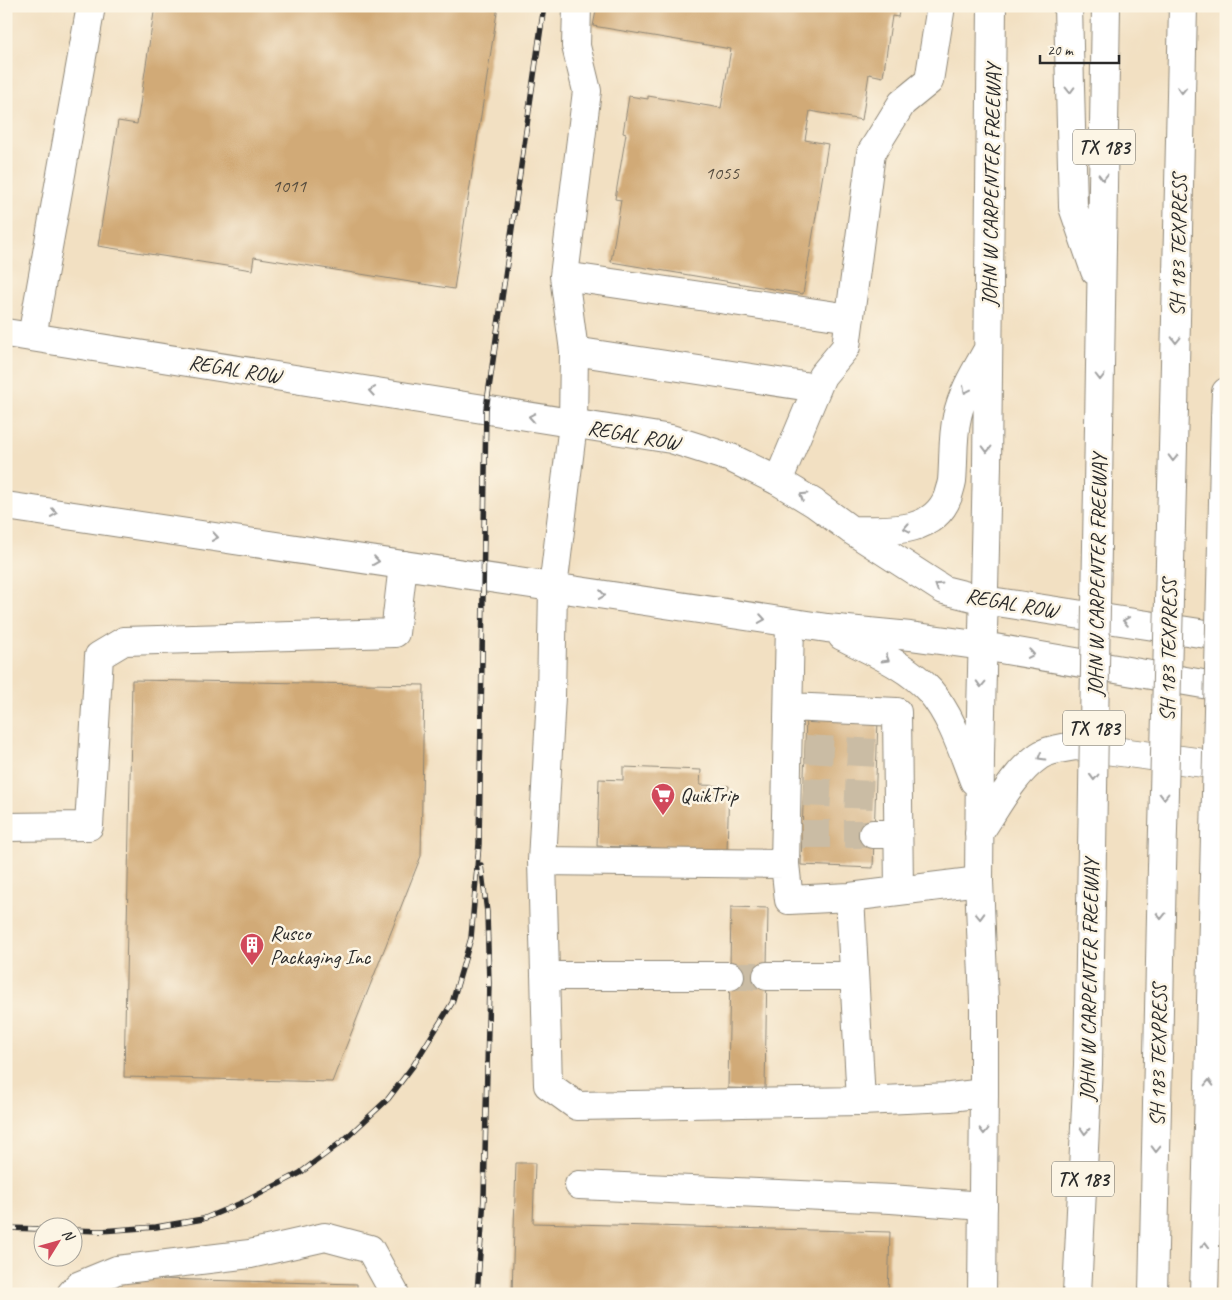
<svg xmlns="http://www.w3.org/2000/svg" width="1232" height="1300" font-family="Caveat,sans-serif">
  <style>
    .building { fill: #d1aa77 }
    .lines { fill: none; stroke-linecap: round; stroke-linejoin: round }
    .minor-tunnel { stroke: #cabca4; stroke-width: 28; stroke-dasharray: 28 14; stroke-linecap: butt }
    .minor-casing { stroke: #8e8676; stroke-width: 30 }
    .major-casing { stroke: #8e8676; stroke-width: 30 }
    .highway-casing { stroke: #8e8676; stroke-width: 30 }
    .minor { stroke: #fff; stroke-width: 28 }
    .major { stroke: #fff; stroke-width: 28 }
    .highway { stroke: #fff; stroke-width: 28 }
    .rail-casing { stroke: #2b2b2b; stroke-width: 5.5 }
    .rail { stroke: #fcf5e5; stroke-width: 4; stroke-dasharray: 11; stroke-linecap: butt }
    .highway-bridge-casing { stroke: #8e8676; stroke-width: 30; stroke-linecap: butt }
    .highway-bridge { stroke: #fff; stroke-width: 28 }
    .oneway { stroke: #a0a0a0 }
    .labels { text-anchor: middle; stroke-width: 5; stroke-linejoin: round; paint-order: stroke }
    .number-label { font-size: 19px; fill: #544b3e }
    .shield { fill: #fcf5e5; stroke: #6a6863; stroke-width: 1 }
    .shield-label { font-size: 20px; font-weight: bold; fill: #2b2b2b }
    .street-label { font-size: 21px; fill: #2b2b2b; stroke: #fcf5e5 }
    .poi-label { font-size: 21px; fill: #2b2b2b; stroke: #fcf5e5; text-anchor: start }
  </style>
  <rect width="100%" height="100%" fill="#fcf5e5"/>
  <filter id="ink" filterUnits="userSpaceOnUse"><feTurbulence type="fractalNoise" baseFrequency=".02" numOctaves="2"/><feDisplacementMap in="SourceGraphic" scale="10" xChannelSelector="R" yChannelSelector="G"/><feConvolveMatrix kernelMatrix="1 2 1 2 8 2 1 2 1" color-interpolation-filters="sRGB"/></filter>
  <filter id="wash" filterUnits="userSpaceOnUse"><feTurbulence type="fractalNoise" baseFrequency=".0096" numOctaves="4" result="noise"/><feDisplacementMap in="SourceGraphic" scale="20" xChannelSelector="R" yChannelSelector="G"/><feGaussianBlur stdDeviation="1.12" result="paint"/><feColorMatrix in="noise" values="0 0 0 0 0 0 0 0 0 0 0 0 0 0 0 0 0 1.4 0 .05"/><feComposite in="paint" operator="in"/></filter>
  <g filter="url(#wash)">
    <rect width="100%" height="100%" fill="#f2e0c2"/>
    <g id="blocks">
      <path class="building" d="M155,6h343l-44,283 -200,-32 -2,13 -154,-24 20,-125 19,3z
        M597,6h303l-2,11 -6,-1 -9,61 -14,-3 -7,46 -52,-9 -5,29 23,4 -25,150 -192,-32 10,-62 -6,-1 11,-65 -3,-1 6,-37 19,3v-3l73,12 10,-59 -138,-23z
        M132,680l292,5 -3,171 -89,226 -208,-5z
        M806,716l72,3 -5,149 -72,-3z
        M623,767l78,3 -1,15 29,1 -2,65 -130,-5 2,-67 24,1z
        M731,907l37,1 -3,181 -37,-1z
        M516,1163h19l-2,60 357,9 -2,62h-376z
        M119,1278l238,6v10h-239z"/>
    </g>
  </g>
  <g filter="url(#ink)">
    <use href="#blocks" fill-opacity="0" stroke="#8e8676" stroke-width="1"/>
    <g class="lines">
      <path class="minor-tunnel" d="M805,749l72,4
        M803,792l72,3
        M802,834h71
        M730,976h37"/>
      <defs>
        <path id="minor" d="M564,276l286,42
          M32,337l59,-331
          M574,351l243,37
          M573,424l1,-73 -10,-75 23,-185 -11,-45 1,-40
          M778,481l44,-105 24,-29 25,-194 31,-50 27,-22 12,-75
          M553,588l-2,108 -9,165 6,224 29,21 284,-5
          M790,623l-5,241 4,36 61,-3 129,-16
          M789,707l108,5 2,179
          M6,827l83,-1 10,-170 25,-15 271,-8 8,-68
          M873,834h25
          M542,861l243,3
          M850,897l11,204 89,-4 34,-4
          M545,976h185
          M767,976h87
          M579,1185l312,14 92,7
          M71,1294l7,-8 39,-16 133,-16 75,-17 45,12 25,45"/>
        <path id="major" d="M6,333l665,106 60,19 47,23 36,22 37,27 93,60 40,10 242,37
          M6,506l821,122 83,8 73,10 243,42
          M851,530c34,0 82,6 97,-34 1,-5 3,-9 4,-15 2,-21 0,-43 5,-64 5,-24 18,-45 30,-66
          M553,588l20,-164
          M842,636c29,15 66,30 88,55 22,26 32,59 44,90
          M979,833c18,-26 34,-59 60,-77 10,-7 26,-8 37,-10l150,20
          M982,1294l2,-201v-92l-5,-120 1,-127 7,-289 5,-459"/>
        <path id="highway" d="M1068,6l5,201 22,64
          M1174,409l9,-403
          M1225,418l1,-26
          M1096,606l10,-600
          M1077,1294l11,-229 4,-215
          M1153,1294l9,-426
          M1204,1294l10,-417"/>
      </defs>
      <use href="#minor" class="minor-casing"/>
      <use href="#major" class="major-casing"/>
      <use href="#highway" class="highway-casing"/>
      <use href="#minor" class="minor"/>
      <use href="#major" class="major"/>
      <use href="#highway" class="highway"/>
      <defs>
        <path id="rail" d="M6,1228l36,1
          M72,1230l29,1 55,-4 47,-8 43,-18 54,-28 44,-33 44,-41 25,-33 39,-63 19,-65 8,-94 7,-435 58,-403
          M477,1294l7,-96 5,-215 -2,-71 -6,-47"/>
      </defs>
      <use href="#rail" class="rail-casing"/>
      <use href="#rail" class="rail"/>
      <defs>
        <path id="highway-bridge" d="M1092,850l4,-244
          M1162,868l12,-459
          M1214,877l11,-459"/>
      </defs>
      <use href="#highway-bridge" class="highway-bridge-casing"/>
      <use href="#highway-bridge" class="highway-bridge"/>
    </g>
    <defs><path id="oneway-chevron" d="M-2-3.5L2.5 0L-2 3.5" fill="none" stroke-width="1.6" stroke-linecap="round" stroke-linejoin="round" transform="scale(1.25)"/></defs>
    <g class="oneway">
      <use href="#oneway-chevron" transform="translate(1070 90) rotate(89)"/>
      <use href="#oneway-chevron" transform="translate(1182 90) rotate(91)"/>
      <use href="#oneway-chevron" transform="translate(1103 177) rotate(91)"/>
      <use href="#oneway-chevron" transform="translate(1176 340) rotate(91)"/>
      <use href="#oneway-chevron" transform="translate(1100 377) rotate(90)"/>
      <use href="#oneway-chevron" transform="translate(966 390) rotate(115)"/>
      <use href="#oneway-chevron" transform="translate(372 391) rotate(-171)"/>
      <use href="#oneway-chevron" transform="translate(532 417) rotate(-170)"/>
      <use href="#oneway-chevron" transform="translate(987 449) rotate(91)"/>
      <use href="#oneway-chevron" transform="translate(1173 458) rotate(91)"/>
      <use href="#oneway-chevron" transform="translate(803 496) rotate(-148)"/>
      <use href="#oneway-chevron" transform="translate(54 513) rotate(8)"/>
      <use href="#oneway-chevron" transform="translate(907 528) rotate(169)"/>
      <use href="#oneway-chevron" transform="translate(215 537) rotate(8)"/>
      <use href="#oneway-chevron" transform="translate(376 561) rotate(8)"/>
      <use href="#oneway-chevron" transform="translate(938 586) rotate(-148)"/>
      <use href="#oneway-chevron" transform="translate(602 595) rotate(8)"/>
      <use href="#oneway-chevron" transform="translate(762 619) rotate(9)"/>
      <use href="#oneway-chevron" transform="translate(1126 621) rotate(-171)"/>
      <use href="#oneway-chevron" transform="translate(1031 654) rotate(10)"/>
      <use href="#oneway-chevron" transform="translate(886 659) rotate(31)"/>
      <use href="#oneway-chevron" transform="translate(981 684) rotate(92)"/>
      <use href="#oneway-chevron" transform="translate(1041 757) rotate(150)"/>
      <use href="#oneway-chevron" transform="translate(1094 777) rotate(91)"/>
      <use href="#oneway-chevron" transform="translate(1164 796) rotate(91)"/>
      <use href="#oneway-chevron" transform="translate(980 916) rotate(88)"/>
      <use href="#oneway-chevron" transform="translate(1161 916) rotate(91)"/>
      <use href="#oneway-chevron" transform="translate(1209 1083) rotate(-89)"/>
      <use href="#oneway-chevron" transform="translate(984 1131) rotate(91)"/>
      <use href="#oneway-chevron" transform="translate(1085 1131) rotate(93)"/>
      <use href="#oneway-chevron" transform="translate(1156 1149) rotate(91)"/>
      <use href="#oneway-chevron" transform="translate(1205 1245) rotate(-89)"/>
    </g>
  </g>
  <defs>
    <symbol id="supermarket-pin" viewBox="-11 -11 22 30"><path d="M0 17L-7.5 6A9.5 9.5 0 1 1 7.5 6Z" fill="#d1495b" stroke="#fcf5e5"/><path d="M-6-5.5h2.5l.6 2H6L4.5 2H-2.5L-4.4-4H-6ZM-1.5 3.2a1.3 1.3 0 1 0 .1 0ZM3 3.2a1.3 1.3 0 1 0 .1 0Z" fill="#fff"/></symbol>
    <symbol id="building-pin" viewBox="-11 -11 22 30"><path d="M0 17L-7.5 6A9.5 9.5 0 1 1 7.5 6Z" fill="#d1495b" stroke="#fcf5e5"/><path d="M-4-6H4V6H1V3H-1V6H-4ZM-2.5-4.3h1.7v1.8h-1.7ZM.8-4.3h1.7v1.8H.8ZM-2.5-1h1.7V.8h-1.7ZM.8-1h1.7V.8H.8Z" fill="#fff"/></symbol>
  </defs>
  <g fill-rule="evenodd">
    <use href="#supermarket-pin" x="649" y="781" width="28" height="38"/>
    <use href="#building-pin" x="238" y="931" width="28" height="38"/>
  </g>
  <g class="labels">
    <g class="number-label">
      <text x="722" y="179">1055</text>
      <text x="289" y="192">1011</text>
    </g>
    <g class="shield">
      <rect x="1073" y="129.5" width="62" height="35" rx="4"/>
      <rect x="1063" y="710.5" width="62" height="35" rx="4"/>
      <rect x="1052" y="1161.5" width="62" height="35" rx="4"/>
    </g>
    <g class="shield-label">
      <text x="1104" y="154">TX 183</text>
      <text x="1094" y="735">TX 183</text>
      <text x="1083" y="1186">TX 183</text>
    </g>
    <g class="street-label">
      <text transform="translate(991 185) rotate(-89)" y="7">JOHN W CARPENTER FREEWAY</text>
      <text transform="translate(1178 245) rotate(-89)" y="7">SH 183 TEXPRESS</text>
      <text transform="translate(235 369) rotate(9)" y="7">REGAL ROW</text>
      <text transform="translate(634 435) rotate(10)" y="7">REGAL ROW</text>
      <text transform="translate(1097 575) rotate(-89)" y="7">JOHN W CARPENTER FREEWAY</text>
      <text transform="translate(1012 603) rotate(10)" y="7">REGAL ROW</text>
      <text transform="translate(1168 650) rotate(-89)" y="7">SH 183 TEXPRESS</text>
      <text transform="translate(1089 980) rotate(-89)" y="7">JOHN W CARPENTER FREEWAY</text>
      <text transform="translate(1158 1055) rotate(-89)" y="7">SH 183 TEXPRESS</text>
    </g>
    <g class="poi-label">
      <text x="680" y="802">QuikTrip</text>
      <text x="270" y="940">Rusco<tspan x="270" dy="24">Packaging Inc</tspan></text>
    </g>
  </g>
  <rect width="1232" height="1300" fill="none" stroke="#fcf5e5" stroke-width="25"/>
  <g transform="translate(58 1242) rotate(53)"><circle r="24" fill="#fcf5e5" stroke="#a8a49b"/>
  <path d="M0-4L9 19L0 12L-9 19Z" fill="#d1495b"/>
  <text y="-8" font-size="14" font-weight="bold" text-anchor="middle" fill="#2b2b2b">N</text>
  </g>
  <path d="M1040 55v8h79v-8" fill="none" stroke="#2b2b2b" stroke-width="2.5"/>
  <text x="1047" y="55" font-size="15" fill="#2b2b2b" stroke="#fcf5e5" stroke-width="4" paint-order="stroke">20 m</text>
</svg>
